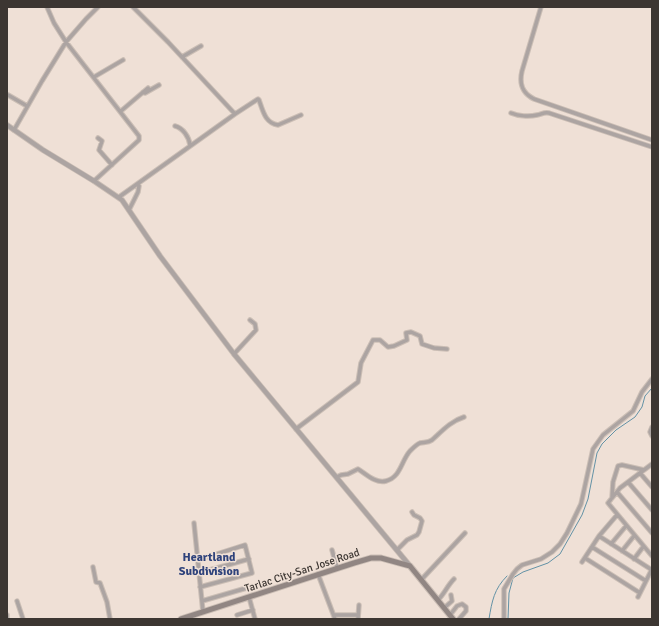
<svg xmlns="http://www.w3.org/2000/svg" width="659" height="626" font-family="Signika,sans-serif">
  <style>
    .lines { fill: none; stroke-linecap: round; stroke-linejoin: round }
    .stream { stroke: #6392a6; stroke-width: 1 }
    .minor-casing { stroke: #cbbeb5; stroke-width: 5.5 }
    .tertiary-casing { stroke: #cbbeb5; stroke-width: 6 }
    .secondary-casing { stroke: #cbbeb5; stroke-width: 7 }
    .minor { stroke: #aca4a2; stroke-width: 3.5 }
    .tertiary { stroke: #aca4a2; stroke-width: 4.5 }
    .secondary { stroke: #918683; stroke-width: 5 }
    .labels { text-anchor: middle; stroke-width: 3; stroke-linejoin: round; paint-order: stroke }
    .street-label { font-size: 11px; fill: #3c3632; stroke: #efe0d6 }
    .neighbourhood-label { font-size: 12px; font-weight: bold; fill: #2e427b; stroke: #efe0d6 }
  </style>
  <rect width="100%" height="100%" fill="#efe0d6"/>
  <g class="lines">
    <path class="stream" d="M489,619c3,-18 5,-30 18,-43
      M508,619l1,-26 4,-15 10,-6 25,-9 12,-9 22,-39 6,-16 9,-46 5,-9 14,-14 19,-13 7,-10 3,-11 7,-8"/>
    <defs>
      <path id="minor" d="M47,7l7,16 12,19 73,94v4l-45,41
        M133,7l35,35 67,72 23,-15 1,1c4,11 6,23 19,25l23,-10
        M541,7l-19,64c-3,13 0,22 12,28l118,41
        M182,57l19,-11
        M94,77l29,-17
        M143,92l2,1 14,-8
        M8,95l19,11
        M121,111l27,-23
        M511,113c7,3 18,4 26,2 5,-1 7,-3 12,-2l103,34
        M175,126c8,2 14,11 15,19
        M14,130l28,-49 24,-39 20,-23 12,-12
        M98,138l4,3 -3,9 13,15
        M119,197l116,-83
        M129,210l9,-18 1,-6
        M234,354l22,-24 -1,-6 -5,-4
        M652,427l-2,5 2,4
        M296,429l62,-47 3,-19 12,-23h7l8,7 6,-1 13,-6 -1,-7 5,-1 9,4 2,8 12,4 13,1
        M652,464l-32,24 -12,15 44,53
        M640,473l12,14
        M337,477l4,-2 7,-1 10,-5c8,5 18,15 28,12 15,-4 15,-20 24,-30 3,-3 7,-7 10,-8 4,-1 8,0 12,-3 10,-9 19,-19 32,-23
        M628,482l24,28
        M617,492l35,41
        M612,498l1,-16 5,-16 4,-1 22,5
        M194,523l9,89
        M599,536l53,34
        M611,544l15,-18
        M592,547l54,34
        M332,550l5,18
        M397,550l10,-10 10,-5 2,-3 3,-11 -2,-3 -6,-3 -2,-3
        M622,551l12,-15
        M585,558l55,35
        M634,559l9,-12
        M198,560l47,-15 7,28 -52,14
        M582,562l17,-26 18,-21
        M93,567l3,15 4,1 7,19 3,17
        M199,573l50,-14
        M318,574l17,45
        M421,580l44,-47
        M249,597l6,22
        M638,597l14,-28
        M438,600c7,-7 9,-14 16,-21
        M17,601l6,18
        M202,601l48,-14
        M444,608l8,-7 -1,-6
        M7,615v4
        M237,615l16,-5
        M334,615h24
        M450,615l7,-9 5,-2 4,3v4l-7,8
        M358,619l1,-14
        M504,619v-30l9,-15 4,-5 5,-4 19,-6 11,-7 8,-8 7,-11 14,-29 12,-55 10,-14 30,-24 9,-19 10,-13"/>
      <path id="tertiary" d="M7,125l36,25 51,31 28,19 38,56 74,98 176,212"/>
      <path id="secondary" d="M181,619l173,-56 17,-5h10l29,8 43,53"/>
    </defs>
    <use href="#minor" class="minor-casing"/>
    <use href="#tertiary" class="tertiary-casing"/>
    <use href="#secondary" class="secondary-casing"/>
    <use href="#minor" class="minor"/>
    <use href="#tertiary" class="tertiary"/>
    <use href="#secondary" class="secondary"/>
  </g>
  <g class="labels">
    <g class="street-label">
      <text transform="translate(302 570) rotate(-18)" y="4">Tarlac City-San Jose Road</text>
    </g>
    <g class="neighbourhood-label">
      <text x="209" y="561">Heartland<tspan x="209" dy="14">Subdivision</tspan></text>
    </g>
  </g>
  <rect width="659" height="626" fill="none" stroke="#3c3632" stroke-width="16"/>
</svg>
